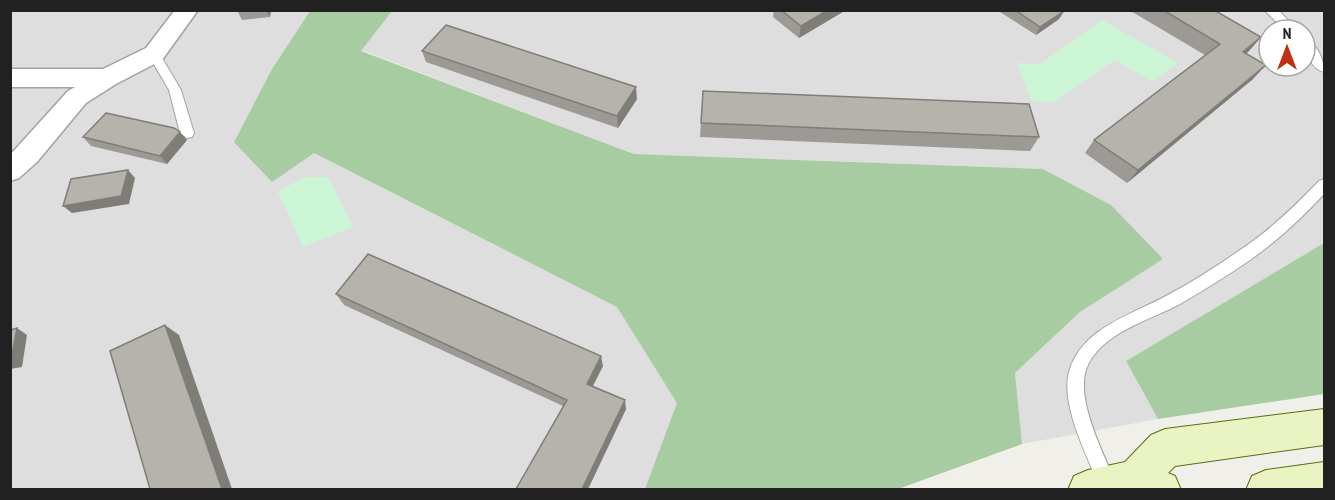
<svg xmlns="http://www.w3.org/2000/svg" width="1335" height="500" font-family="'PT Sans Narrow',sans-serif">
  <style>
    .residential { fill: #dfdede; fill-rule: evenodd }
    .forest { fill: #a7cca2 }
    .park { fill: #cbf5d5 }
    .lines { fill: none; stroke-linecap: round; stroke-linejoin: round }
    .lane-casing { stroke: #a2a2a2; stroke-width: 2 }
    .street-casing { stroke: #a2a2a2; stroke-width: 3 }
    .secondary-casing { stroke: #567010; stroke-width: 2 }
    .lane { fill: #fff; fill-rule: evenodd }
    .street { fill: #fff; fill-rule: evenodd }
    .secondary { fill: #eaf4c3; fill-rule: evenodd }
    .wall { fill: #9d9994 }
    .shaded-wall { fill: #7f7d78 }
    .building { fill: #b6b2ac; stroke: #7f7d78; stroke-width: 1.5 }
  </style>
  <rect width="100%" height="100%" fill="#f1efe9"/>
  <path class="residential" d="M392,10l932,1v232l-198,118 32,58 -136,25 -7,-71 65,-61 82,-53 -51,-54 -68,-36 -409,-15 -273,-104zM1269,30h36v36h-36z
    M10,11h300l-38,58 -38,73 80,11 303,154 61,96 -33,86h-634z"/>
  <path class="forest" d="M310,11h82l-31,40 273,103 409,15 68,36 52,54 -83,53 -65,61 7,71 -124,45h-253l32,-86 -60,-96 -303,-154 -42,29 -38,-40 38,-73z
    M1324,243v151l-166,25 -32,-58z"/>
  <path class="park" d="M1102,20l76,43 -26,19 -37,-22 -61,42 -23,-1 -14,-38 23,1z
    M304,177h24l25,50 -50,20 -25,-55z"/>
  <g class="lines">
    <defs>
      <path id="lane" d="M1264,10h14l20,20h-13z
        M1305,40c13,4 19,20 19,32 -13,-3 -19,-20 -19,-32z
        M154,50l4,1 23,39 13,43 -2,4 -5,1 -7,-5 -11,-43 -21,-36z
        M1324,179v15c-22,24 -47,47 -74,66 -23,16 -46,30 -70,44 -30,16 -82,30 -94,66 -10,31 18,85 30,113l-3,6h-12c-13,-30 -41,-85 -32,-117 12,-44 62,-57 97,-76 26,-14 50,-29 74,-46 29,-19 55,-44 79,-69z"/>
      <path id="street" d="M175,10h23l-36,50 -46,24 -30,19 -49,59 -18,16 -9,3v-26l58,-64 7,-4h-65v-18h93l43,-21z"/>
      <path id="secondary" d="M1324,409v36l-149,21 -7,7 7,3 6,14h-113l6,-14 14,-6 37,-8 26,-27 14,-6z
        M1324,462v28h-78l6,-14 14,-6z"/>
    </defs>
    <use href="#lane" class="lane-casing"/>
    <use href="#street" class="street-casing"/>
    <use href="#secondary" class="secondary-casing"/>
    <use href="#lane" class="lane"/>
    <use href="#street" class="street"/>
    <use href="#secondary" class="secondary"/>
  </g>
  <path class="wall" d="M237,10h34l-1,7 -28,3z
    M774,10h72l-47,28 -26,-21z
    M997,10h67l-5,9 -23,16z
    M1129,10h85l47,27 -15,17 7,25 -126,104 -42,-30 9,-13 111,-85z
    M422,51l215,48 -19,29 -192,-66z
    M703,91l336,46 -9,14 -330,-14z
    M83,137l104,3 -20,24 -76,-18z
    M336,294l267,72 -10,20 33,23 -38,80h-72l47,-83 -219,-101z"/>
  <path class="shaded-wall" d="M266,10h5l-1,7z
    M828,10h18l-47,28 2,-12z
    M1064,11l-5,8 -23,16 4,-8z
    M1261,37l-12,14 -18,15 12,-14z
    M1266,65l-13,14 -126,104 11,-13z
    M636,87l1,12 -19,29 -1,-12z
    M180,132l7,8 -20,24 -7,-8z
    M128,170l7,8 -6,26 -57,9 -9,-7z
    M165,325l14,10 53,154h-10z
    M17,328l10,7 -5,32 -12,2v-8z
    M601,356l2,10 -14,27 -2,-9z
    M625,400l1,9 -38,80h-6z"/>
  <path class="building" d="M781,10h47l-27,16z
    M1015,10h49v1l-24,16z
    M1163,10h51l47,27 -18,15 23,13 -128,105 -44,-30 126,-96z
    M446,25l190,62 -19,29 -195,-65z
    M703,91l326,13 10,33 -338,-14z
    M106,113l68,15 6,4 -20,24 -77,-19z
    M128,170l-7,26 -58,10 8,-27z
    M368,254l233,102 -14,28 38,16 -43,89h-66l51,-89 -231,-106z
    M165,325l57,164h-72l-40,-138z
    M17,328l-6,33h-1v-31z"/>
  <rect width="1335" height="500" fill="none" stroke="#212121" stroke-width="24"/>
  <g transform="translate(1287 48)"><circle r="28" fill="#ffffff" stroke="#a6a6a6" stroke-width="1.5"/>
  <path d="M0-4.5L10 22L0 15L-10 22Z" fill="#bf3014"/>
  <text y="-9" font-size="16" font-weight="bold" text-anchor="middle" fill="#212121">N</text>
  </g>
</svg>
